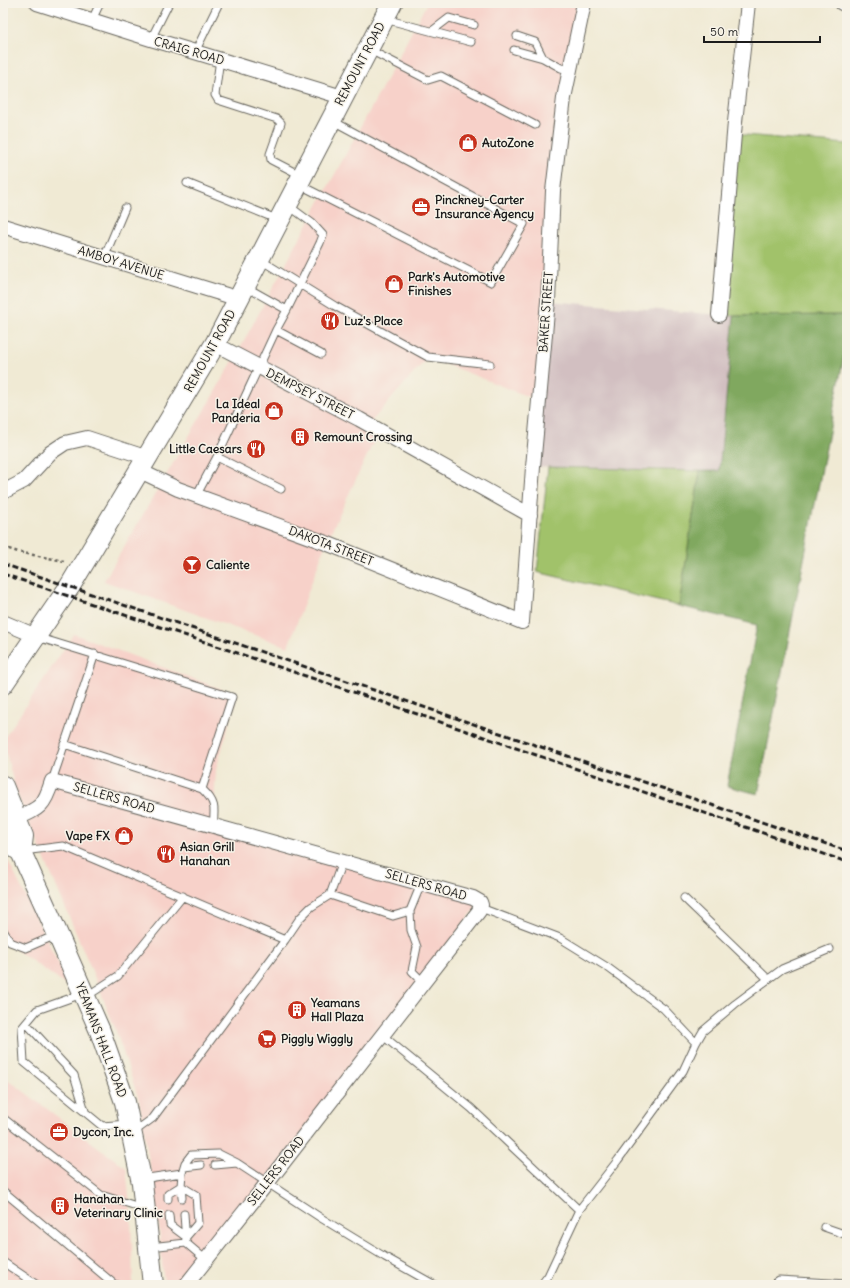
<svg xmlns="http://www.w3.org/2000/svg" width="850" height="1288" font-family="Delius,sans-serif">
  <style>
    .built { fill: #f7d1c9 }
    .industrial { fill: #d2bfc1 }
    .green { fill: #a1c26b; stroke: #5e6f44 }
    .forest { fill: #80a85f; stroke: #4e623e }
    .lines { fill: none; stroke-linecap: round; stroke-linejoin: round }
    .lane-casing { stroke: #66645c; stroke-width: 9 }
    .street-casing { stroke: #66645c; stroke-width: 16 }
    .secondary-casing { stroke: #66645c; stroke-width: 22 }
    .path { stroke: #66645c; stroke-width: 2.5; stroke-dasharray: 3 3; stroke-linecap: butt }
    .lane { stroke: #fff; stroke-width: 7 }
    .street { stroke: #fff; stroke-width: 14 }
    .secondary { stroke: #fff; stroke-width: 20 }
    .rail { stroke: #1c1c1c; stroke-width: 3; stroke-dasharray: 6 3; stroke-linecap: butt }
    .labels { text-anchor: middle; stroke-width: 3; stroke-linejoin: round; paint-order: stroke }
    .street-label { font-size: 12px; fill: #1c1c1c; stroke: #f7f3e8 }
    .poi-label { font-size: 12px; font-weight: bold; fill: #1c1c1c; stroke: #f7f3e8; text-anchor: start }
  </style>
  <rect width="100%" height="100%" fill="#f7f3e8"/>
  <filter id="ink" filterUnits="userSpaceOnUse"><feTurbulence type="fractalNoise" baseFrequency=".025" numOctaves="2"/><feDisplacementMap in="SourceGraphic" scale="8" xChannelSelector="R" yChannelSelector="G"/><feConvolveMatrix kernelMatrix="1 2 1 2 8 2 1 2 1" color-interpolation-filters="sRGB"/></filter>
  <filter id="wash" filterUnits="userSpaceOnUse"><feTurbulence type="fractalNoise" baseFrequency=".012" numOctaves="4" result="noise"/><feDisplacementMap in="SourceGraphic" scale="16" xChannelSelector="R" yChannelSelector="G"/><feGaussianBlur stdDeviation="0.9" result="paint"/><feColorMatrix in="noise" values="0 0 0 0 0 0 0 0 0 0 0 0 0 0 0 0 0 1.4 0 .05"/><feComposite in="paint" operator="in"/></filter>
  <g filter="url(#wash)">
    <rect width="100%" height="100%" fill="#f0ead4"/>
    <path class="built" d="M427,3h157l-12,54 -33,344 -111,-44 -59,67 10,6 -53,113 -38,104 -184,-66 125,-213 147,-269z
      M74,634l163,61 -21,75 -3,56 267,76 -294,383h-22l-6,-70 -19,-115 -24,-72 -22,-55 -78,-184 -12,-49z
      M3,851l29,58 38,79 -67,-48z
      M3,1076l123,92 5,48 2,69h-130z"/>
    <path class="industrial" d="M548,301l186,15 -15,155 -186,-4z"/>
    <path class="green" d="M734,134l113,10v171l-113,1 -15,-1z
      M548,467l152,4 -21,135 -142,-34z"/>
    <path class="forest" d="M847,315v26l-89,453 -31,-8 30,-161 -78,-19 21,-135h19l15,-155z"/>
  </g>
  <g filter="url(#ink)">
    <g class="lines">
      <defs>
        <path id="lane" d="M385,19l86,23
          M92,20l8,-17
          M432,31l17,-13 25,7
          M517,36l18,6 8,16
          M151,39l18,-36
          M370,50l58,30 13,-4 94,49
          M514,50l29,8 18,10 8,2
          M195,52l24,-49
          M220,59l-5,36 3,5 59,19 4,4 -11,31 1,6 31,16
          M187,183l92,37
          M298,184l193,98 33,-58 -191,-103
          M104,258l21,-50
          M259,259l76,47 93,51 62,7
          M287,310l33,-67 3,-8 -11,-12 -23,-17
          M276,330l45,24
          M217,457l64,32
          M196,496l21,-39 59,-127 11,-20 -41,-23
          M37,637l195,60 -30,92
          M64,744l138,45c14,13 13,19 11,37
          M52,781l43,-127
          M23,851l40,-5 222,94 -132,178 -19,14
          M421,884l-11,27 1,19 6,17 -5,24 11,11
          M330,895l63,21 17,-5
          M684,898l84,81
          M481,908l79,30 47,29 57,42 32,34
          M3,930l7,12 16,6 30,-13
          M285,940l15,-22 11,-11 19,-12 12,-33
          M82,994l-45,16 -15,18 2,34 78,64 26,-2
          M87,996l31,-20 65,-80
          M26,1023l48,52 11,36
          M382,1035l89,73 108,102
          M3,1118l98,77 42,13
          M215,1165l22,-2
          M184,1167l17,-2
          M182,1173l3,-10 6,-8 28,-1 18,9 84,55 64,39 50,28
          M141,1179l41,-6 -1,13 15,9 2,28 -12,14 -16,-12 -1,-10
          M3,1191l111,93 4,1
          M168,1199v-5l13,-8 1,12
          M824,1227l23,8
          M186,1243l20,17
          M150,1247l36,-4 -2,-29
          M3,1262l34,23
          M541,1285l7,-9 31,-66 39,-50 65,-89 13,-28 7,-12 32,-27 47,-35 48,-20
          M772,1285l7,-5 68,4"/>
        <path id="street" d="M37,3l114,36 44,13 147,45
          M842,3l5,2
          M3,226l236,73
          M719,315l16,-193 13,-119
          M215,344l144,75 171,96
          M140,471l38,18 148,54 196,79 11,-155 15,-166 5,-110 11,-93 20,-95
          M3,492l21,-11 26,-28 15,-10 22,-5 61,20
          M3,622l33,14
          M15,819c25,-11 29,-12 37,-38l421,117 7,4 1,3 -2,6 -211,271 -82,103"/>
        <path id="secondary" d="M3,684l67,-98 145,-242 177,-341
          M3,786l20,50 -2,16
          M3,830l6,13 12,9 34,76 45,103 25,71 17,81 11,102"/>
      </defs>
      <use href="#lane" class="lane-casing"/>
      <use href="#street" class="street-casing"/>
      <use href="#secondary" class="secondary-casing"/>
      <path class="path" d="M3,547l15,5 46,9"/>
      <use href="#lane" class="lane"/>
      <use href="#street" class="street"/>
      <use href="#secondary" class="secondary"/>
      <path class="rail" d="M3,564l844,287
        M3,574l359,121 485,167"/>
    </g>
  </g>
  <defs>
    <symbol id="shop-disc" viewBox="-11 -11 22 22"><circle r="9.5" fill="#c8321e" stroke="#f7f3e8"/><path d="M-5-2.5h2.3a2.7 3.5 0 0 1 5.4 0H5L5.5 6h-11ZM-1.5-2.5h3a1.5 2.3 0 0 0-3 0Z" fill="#fff"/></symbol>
    <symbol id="office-disc" viewBox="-11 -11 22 22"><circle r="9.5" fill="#c8321e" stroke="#f7f3e8"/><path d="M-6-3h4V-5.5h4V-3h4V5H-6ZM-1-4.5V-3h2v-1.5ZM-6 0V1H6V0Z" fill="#fff"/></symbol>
    <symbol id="restaurant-disc" viewBox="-11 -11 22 22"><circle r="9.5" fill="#c8321e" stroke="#f7f3e8"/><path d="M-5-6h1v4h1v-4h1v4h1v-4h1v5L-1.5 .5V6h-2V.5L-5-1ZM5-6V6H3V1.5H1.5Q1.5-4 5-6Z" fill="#fff"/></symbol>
    <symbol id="building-disc" viewBox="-11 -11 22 22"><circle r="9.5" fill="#c8321e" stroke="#f7f3e8"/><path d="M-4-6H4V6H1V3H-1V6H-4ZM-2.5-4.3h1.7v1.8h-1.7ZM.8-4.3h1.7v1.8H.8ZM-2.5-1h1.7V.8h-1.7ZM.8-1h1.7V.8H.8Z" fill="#fff"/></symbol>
    <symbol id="bar-disc" viewBox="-11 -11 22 22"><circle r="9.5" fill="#c8321e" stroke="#f7f3e8"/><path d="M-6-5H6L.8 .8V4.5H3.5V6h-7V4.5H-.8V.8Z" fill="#fff"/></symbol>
    <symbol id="supermarket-disc" viewBox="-11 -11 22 22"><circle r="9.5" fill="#c8321e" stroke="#f7f3e8"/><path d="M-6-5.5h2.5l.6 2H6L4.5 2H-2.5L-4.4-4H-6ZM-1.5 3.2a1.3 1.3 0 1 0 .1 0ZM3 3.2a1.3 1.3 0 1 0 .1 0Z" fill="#fff"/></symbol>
  </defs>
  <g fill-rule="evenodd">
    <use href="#shop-disc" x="457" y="132" width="22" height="22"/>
    <use href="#office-disc" x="410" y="196" width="22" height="22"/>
    <use href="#shop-disc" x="383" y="273" width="22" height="22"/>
    <use href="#restaurant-disc" x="319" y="310" width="22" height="22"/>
    <use href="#shop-disc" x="263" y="400" width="22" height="22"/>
    <use href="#building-disc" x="289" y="426" width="22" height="22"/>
    <use href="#restaurant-disc" x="245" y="438" width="22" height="22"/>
    <use href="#bar-disc" x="181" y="554" width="22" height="22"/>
    <use href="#shop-disc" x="113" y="825" width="22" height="22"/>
    <use href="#restaurant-disc" x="155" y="843" width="22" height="22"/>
    <use href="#building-disc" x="286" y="999" width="22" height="22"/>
    <use href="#supermarket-disc" x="256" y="1028" width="22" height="22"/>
    <use href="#office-disc" x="48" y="1121" width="22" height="22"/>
    <use href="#building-disc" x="49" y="1195" width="22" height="22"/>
  </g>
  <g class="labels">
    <g class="street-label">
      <text transform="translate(189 51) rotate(16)" y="4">CRAIG ROAD</text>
      <text transform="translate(360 64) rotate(-62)" y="4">REMOUNT ROAD</text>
      <text transform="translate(121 263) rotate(17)" y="4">AMBOY AVENUE</text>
      <text transform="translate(546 312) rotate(-86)" y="4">BAKER STREET</text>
      <text transform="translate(210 351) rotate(-61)" y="4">REMOUNT ROAD</text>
      <text transform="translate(310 394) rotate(27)" y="4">DEMPSEY STREET</text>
      <text transform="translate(331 546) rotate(21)" y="4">DAKOTA STREET</text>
      <text transform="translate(114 798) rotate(16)" y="4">SELLERS ROAD</text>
      <text transform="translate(426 885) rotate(16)" y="4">SELLERS ROAD</text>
      <text transform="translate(101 1040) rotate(69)" y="4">YEAMANS HALL ROAD</text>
      <text transform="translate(276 1171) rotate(-52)" y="4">SELLERS ROAD</text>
    </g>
    <g class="poi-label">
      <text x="482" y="147">AutoZone</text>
      <text x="435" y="204">Pinckney-Carter<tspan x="435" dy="14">Insurance Agency</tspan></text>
      <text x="408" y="281">Park's Automotive<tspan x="408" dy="14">Finishes</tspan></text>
      <text x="344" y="325">Luz's Place</text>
      <text x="260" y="408" text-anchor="end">La Ideal<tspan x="260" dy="14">Panderia</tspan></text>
      <text x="314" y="441">Remount Crossing</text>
      <text x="242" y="453" text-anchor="end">Little Caesars</text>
      <text x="206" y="569">Caliente</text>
      <text x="110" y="840" text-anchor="end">Vape FX</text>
      <text x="180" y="851">Asian Grill<tspan x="180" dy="14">Hanahan</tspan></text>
      <text x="311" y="1007">Yeamans<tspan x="311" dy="14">Hall Plaza</tspan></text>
      <text x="281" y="1043">Piggly Wiggly</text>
      <text x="73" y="1136">Dycon, Inc.</text>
      <text x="74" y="1203">Hanahan<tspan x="74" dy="14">Veterinary Clinic</tspan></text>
    </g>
  </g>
  <rect width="850" height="1288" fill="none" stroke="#f7f3e8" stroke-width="16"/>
  <path d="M704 36v6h116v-6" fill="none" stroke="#1c1c1c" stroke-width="2"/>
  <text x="710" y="36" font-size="12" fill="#1c1c1c" stroke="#f7f3e8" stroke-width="3" paint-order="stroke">50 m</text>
</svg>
